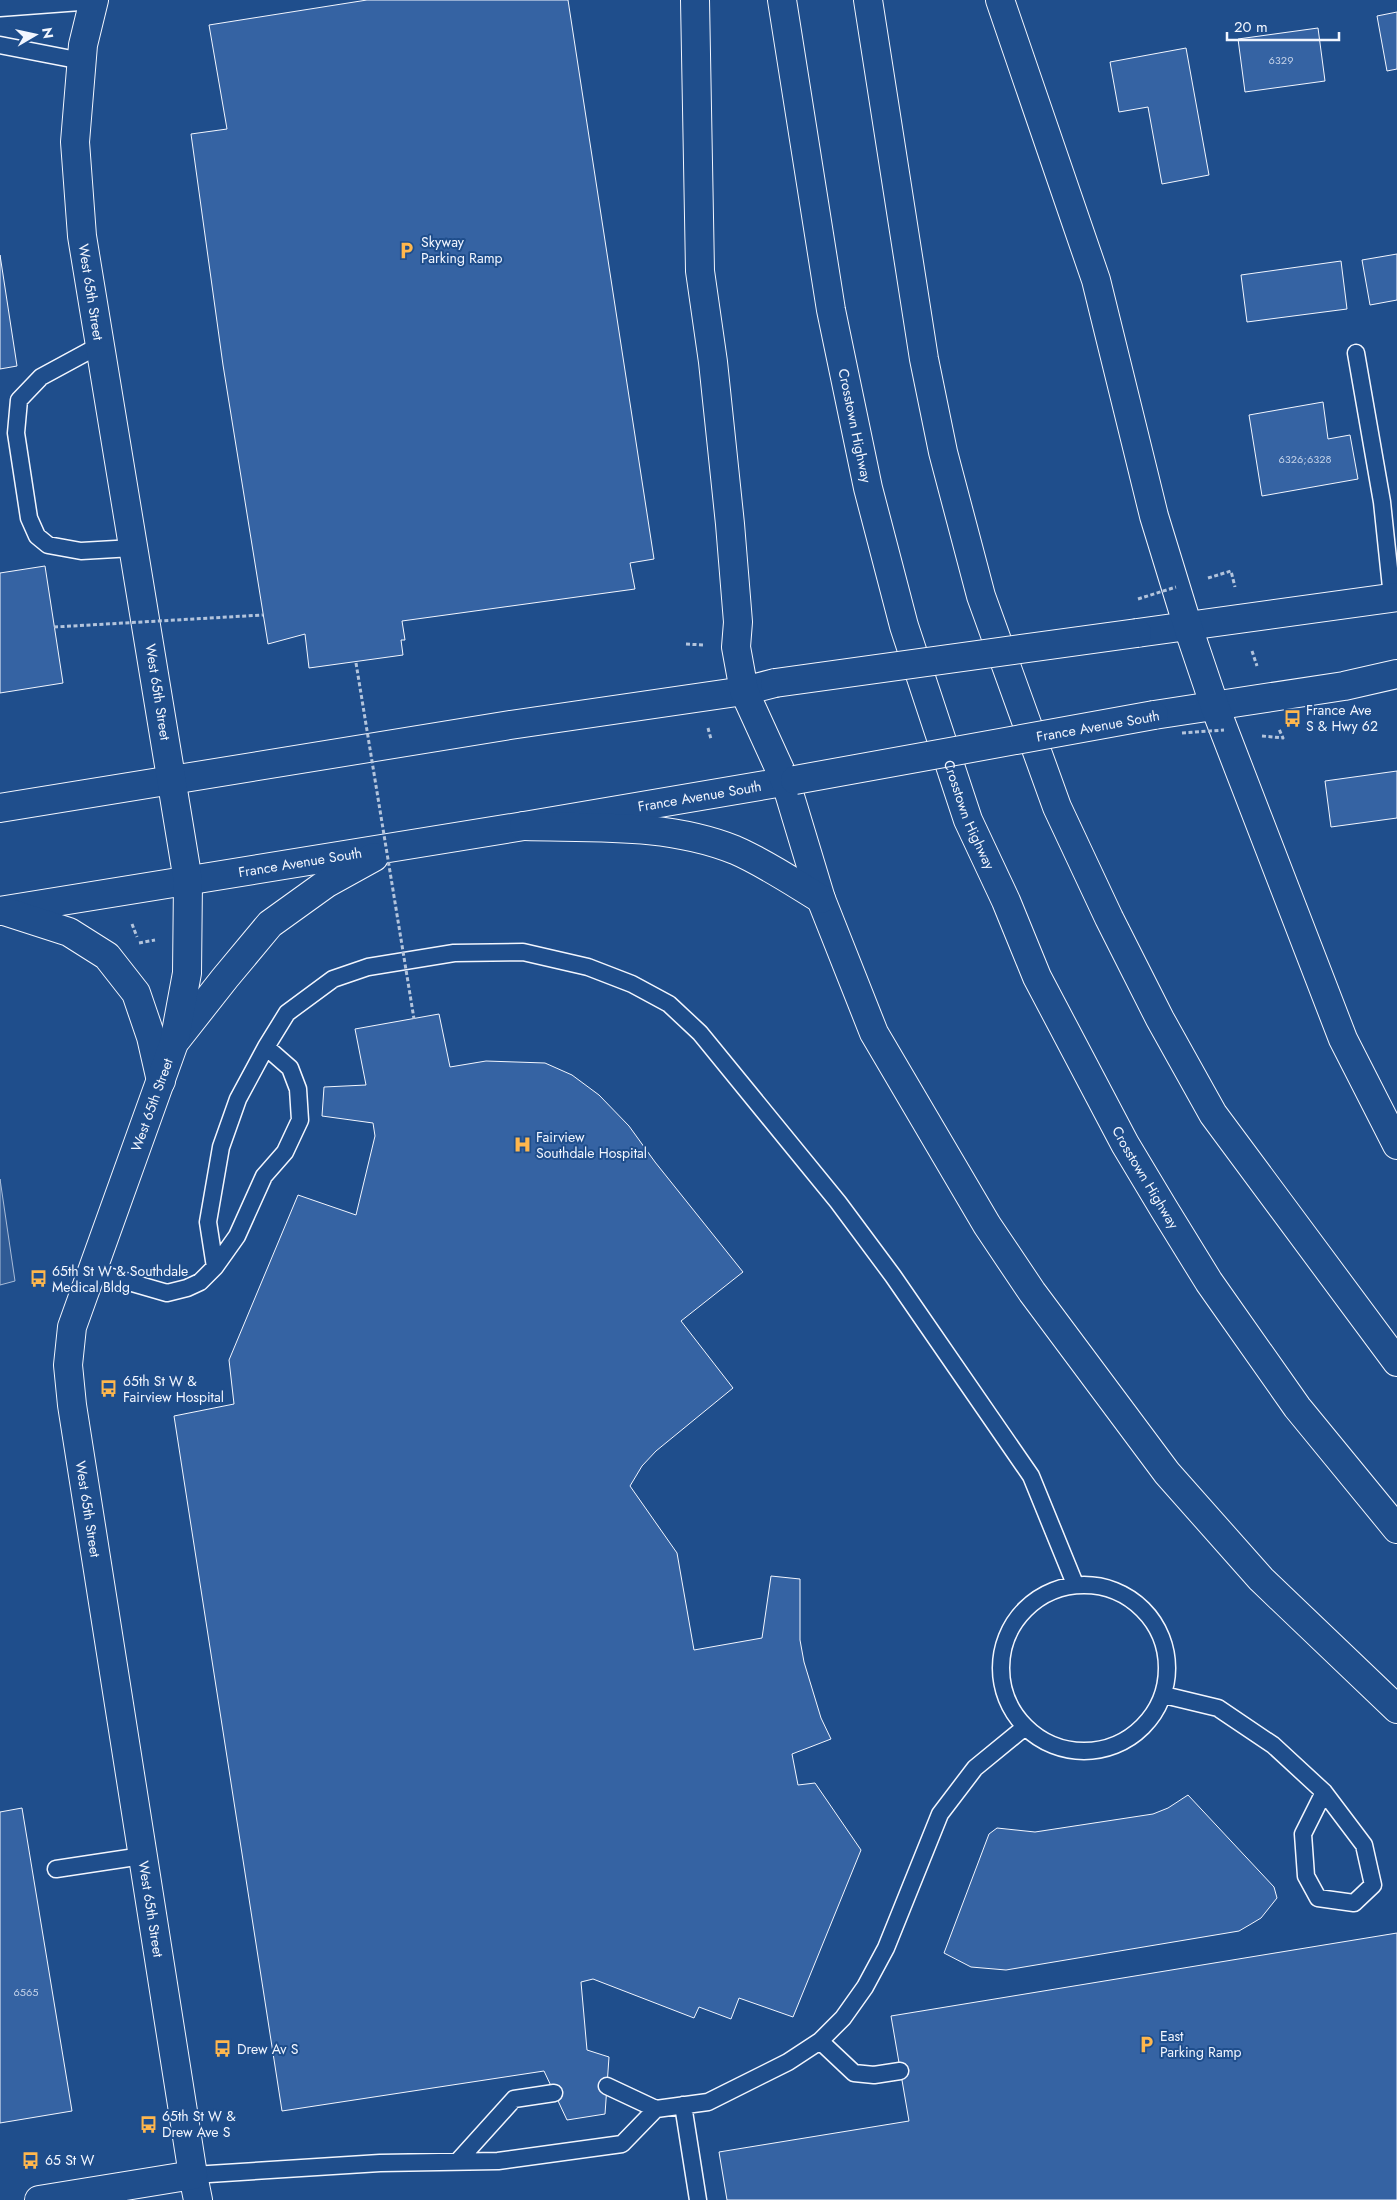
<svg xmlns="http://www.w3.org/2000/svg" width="1397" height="2200" font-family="Jost,sans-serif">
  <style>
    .parking { fill: #305b95; stroke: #a8bbd7 }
    .building { fill: #3563a3; stroke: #f2f6ff }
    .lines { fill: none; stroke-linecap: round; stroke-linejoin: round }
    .lane-casing { stroke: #f2f6ff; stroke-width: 19 }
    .street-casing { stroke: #f2f6ff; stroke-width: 30 }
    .secondary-casing { stroke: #f2f6ff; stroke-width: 30 }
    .highway-casing { stroke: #f2f6ff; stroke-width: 30 }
    .path { stroke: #b3c4dc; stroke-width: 3; stroke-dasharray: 4 2.5; stroke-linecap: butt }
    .lane { stroke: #1f4e8c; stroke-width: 16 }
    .street { stroke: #1f4e8c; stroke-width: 28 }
    .secondary { stroke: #1f4e8c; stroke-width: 28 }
    .highway { stroke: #1f4e8c; stroke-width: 28 }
    .secondary-bridge-casing { stroke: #f2f6ff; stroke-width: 30; stroke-linecap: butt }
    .path-bridge { stroke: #b3c4dc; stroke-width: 3; stroke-dasharray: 4 2.5; stroke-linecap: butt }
    .secondary-bridge { stroke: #1f4e8c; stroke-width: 28 }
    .labels { text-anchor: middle; stroke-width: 4; stroke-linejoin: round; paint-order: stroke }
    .number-label { font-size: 11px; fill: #c3d1e8 }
    .poi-label { font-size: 14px; fill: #f2f6ff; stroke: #1f4e8c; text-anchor: start }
    .street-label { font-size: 14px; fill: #f2f6ff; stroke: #1f4e8c }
  </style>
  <rect width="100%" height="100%" fill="#1f4e8c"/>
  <path class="parking" d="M0,1179l15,102 -15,4z"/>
  <path class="building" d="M367,0h201l86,559 -24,4 5,26 -233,32 3,19h-4l2,15 -94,13 -4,-34 -37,10 -45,-279 -32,-231 36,-5 -18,-104z
    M1397,12v57l-10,2 -10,-55z
    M1318,28l7,53 -80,11 -7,-53z
    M1186,48l23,127 -47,9 -14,-77 -29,5 -9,-50z
    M1397,254v46l-27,5 -8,-45z
    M0,255l17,111 -17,3z
    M1341,261l6,48 -100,13 -6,-47z
    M1323,402l5,37 22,-4 8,44 -96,17 -13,-81z
    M45,566l18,117 -63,10v-120z
    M1397,771v47l-66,9 -6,-46z
    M439,1014l11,53 36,-6 59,2 27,12 27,20 30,31 26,36 88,110 -62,49 52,67 -77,63 -14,15 -12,20 47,67 17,97 68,-12 9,-62 29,3v61l4,22 17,56 10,21 -39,15 6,31 17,-2 46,67 -68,167 -54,-19 -8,21 -32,-12 -5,11 -101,-39 -12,3 6,68 22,7 -4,57 -38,6 -23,-49 -262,40 -108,-695 60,-12 -5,-44 69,-165 58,20 19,-79 -2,-13 -51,-7 2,-29 42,-2 -11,-56z
    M1188,1795l86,92 3,11 -16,20 -10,6 -12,7 -233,39 -35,-3 -27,-14 45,-119 8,-6 38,4 118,-18 15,-6z
    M22,1808l50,303 -72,12v-311z
    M1397,1933v267h-670l-8,-48 190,-31 -18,-105z"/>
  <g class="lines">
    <defs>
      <path id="lane" d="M0,8l94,-7
        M0,45l82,16
        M100,345l-59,32 -22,23 -3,33 13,85 8,18 11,9 33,6 52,-3
        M1356,353l26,149 10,95
        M215,1267l22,-31 27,-60 21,-24 15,-32 -2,-31 -8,-21 -24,-21
        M91,1271l76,22 20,-5 13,-6 15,-15 -7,-45 13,-75 17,-48 28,-52 21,-34 46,-34 35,-12 86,-14 69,-1 65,15 44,17 37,20 31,29 138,169 55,74 138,200 44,108
        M1001 1668a83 83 0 1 1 166 0a83 83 0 1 1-166 0Z
        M1164,1695l54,13 55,37 51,47 40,53 9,40 -19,18 -36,-5 -12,-22 -3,-42 21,-42
        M56,1869l86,-13
        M820,2041l34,32 20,2 26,-4
        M607,2086l49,23
        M683,2105l15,95
        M458,2161l56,-62 40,-6
        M193,2175l187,-12 118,-2 124,-17 34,-35 52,-7 80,-40 32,-21 23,-23 22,-31 21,-39 54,-134 35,-46 50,-41"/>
      <path id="street" d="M193,2175l5,25"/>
      <g id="secondary">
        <path d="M1137,633l260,-36"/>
        <path d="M1154,715l190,-29 53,-12"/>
        <path d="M0,808l510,-83 234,-34 31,-8"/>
        <path id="s1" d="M0,911l524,-85 271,-46"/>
        <path d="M7,912l62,20 38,24 29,37 15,44 10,44"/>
        <path d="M177,1039l48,-61 45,-54 57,-41 47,-26"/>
        <path id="s2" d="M39,2200l154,-25 -121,-770 -4,-40 4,-38 102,-284 13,-70 1,-92 -106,-645 -7,-94 8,-97 11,-45"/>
      </g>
      <g id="highway">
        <path d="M695,0l5,271 13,91 17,162 8,98 -2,25 8,44 42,92 35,116 53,134 113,192 45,67 135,181 94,106 136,130"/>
        <path id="s3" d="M782,0l49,310 37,178 36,138 64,194 38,81 31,76 88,167 39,65 45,73 88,125 100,122"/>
        <path d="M868,0l56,359 19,93 38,144 76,211 52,111 51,101 53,95 184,248"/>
        <path d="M1000,0l96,280 58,236 34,111 27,80 128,332 54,106"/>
        <path d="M524,826c70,2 144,-3 211,24 30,13 58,32 86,49"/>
      </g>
    </defs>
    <use href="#lane" class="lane-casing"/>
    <use href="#street" class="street-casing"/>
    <use href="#secondary" class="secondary-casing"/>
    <use href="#highway" class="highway-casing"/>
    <path class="path" d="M1208,578l23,-7 4,16
      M686,644l17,1
      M1252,651l5,15
      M708,728l3,11
      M1262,736l21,2 -4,-9
      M132,924l5,13
      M139,943l16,-3"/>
    <use href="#lane" class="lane"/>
    <use href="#street" class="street"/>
    <use href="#secondary" class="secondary"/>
    <use href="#highway" class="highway"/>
    <defs>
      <path id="secondary-bridge" d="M775,683l362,-50
        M795,780l359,-65"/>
    </defs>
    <use href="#secondary-bridge" class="secondary-bridge-casing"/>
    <path class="path-bridge" d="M1138,599l38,-12
      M54,627l209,-12
      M356,663l58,356
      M1182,733l42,-3"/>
    <use href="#secondary-bridge" class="secondary-bridge"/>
  </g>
  <defs>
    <symbol id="parking-bare" viewBox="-9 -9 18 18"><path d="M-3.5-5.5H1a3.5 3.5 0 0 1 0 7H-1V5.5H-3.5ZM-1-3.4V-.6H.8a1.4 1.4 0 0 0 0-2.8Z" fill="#ffb74d" stroke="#1f4e8c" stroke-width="2.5" paint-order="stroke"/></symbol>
    <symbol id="bus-bare" viewBox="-9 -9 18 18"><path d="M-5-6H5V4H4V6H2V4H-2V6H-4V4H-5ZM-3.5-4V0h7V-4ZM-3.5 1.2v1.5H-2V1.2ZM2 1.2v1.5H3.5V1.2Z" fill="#ffb74d" stroke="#1f4e8c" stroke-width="2.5" paint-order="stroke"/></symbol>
    <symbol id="hospital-bare" viewBox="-9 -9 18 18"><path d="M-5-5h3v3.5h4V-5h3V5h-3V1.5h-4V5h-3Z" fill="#ffb74d" stroke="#1f4e8c" stroke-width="2.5" paint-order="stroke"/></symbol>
  </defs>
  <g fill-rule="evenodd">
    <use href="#parking-bare" x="394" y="238" width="25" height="25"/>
    <use href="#bus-bare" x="1280" y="706" width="25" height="25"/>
    <use href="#hospital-bare" x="510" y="1132" width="25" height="25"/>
    <use href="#bus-bare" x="26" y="1266" width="25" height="25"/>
    <use href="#bus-bare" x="96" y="1376" width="25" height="25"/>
    <use href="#parking-bare" x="1134" y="2032" width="25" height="25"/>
    <use href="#bus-bare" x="210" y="2036" width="25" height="25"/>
    <use href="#bus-bare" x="136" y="2112" width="25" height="25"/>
    <use href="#bus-bare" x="18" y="2148" width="25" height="25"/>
  </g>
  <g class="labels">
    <g class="number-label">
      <text x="1281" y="64">6329</text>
      <text x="1305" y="463">6326;6328</text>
      <text x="26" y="1996">6565</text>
    </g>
    <g class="poi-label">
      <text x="421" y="247">Skyway<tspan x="421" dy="16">Parking Ramp</tspan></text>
      <text x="1306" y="715">France Ave<tspan x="1306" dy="16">S &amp; Hwy 62</tspan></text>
      <text x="536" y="1142">Fairview<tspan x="536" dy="16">Southdale Hospital</tspan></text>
      <text x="52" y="1276">65th St W &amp; Southdale<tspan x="52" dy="16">Medical Bldg</tspan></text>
      <text x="123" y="1386">65th St W &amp;<tspan x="123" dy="16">Fairview Hospital</tspan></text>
      <text x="1160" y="2041">East<tspan x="1160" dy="16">Parking Ramp</tspan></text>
      <text x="237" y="2054">Drew Av S</text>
      <text x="162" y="2121">65th St W &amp;<tspan x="162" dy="16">Drew Ave S</tspan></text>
      <text x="45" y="2165">65 St W</text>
    </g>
    <g class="street-label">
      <text transform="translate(91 292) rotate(81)" y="5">West 65th Street</text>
      <text dy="5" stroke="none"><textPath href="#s3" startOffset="432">Crosstown Highway</textPath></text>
      <text transform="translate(158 692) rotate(81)" y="5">West 65th Street</text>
      <text transform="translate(1098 726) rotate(-10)" y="5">France Avenue South</text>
      <text dy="5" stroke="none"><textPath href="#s1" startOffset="709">France Avenue South</textPath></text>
      <text dy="5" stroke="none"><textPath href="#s3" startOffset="838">Crosstown Highway</textPath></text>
      <text dy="5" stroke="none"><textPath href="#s1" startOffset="304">France Avenue South</textPath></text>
      <text dy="5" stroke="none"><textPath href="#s2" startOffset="1250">West 65th Street</textPath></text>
      <text dy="5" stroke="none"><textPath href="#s3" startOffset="1242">Crosstown Highway</textPath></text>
      <text transform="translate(88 1509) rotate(81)" y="5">West 65th Street</text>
      <text transform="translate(151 1909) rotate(81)" y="5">West 65th Street</text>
    </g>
  </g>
  <g transform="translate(35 35) rotate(81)" stroke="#1f4e8c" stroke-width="4" paint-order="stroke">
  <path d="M0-4L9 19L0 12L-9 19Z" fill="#f2f6ff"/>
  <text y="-8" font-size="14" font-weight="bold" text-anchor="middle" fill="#f2f6ff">N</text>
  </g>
  <path d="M1227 32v8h112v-8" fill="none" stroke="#f2f6ff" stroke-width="2.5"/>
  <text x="1234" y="32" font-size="15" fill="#f2f6ff" stroke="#1f4e8c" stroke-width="4" paint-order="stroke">20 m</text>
</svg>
